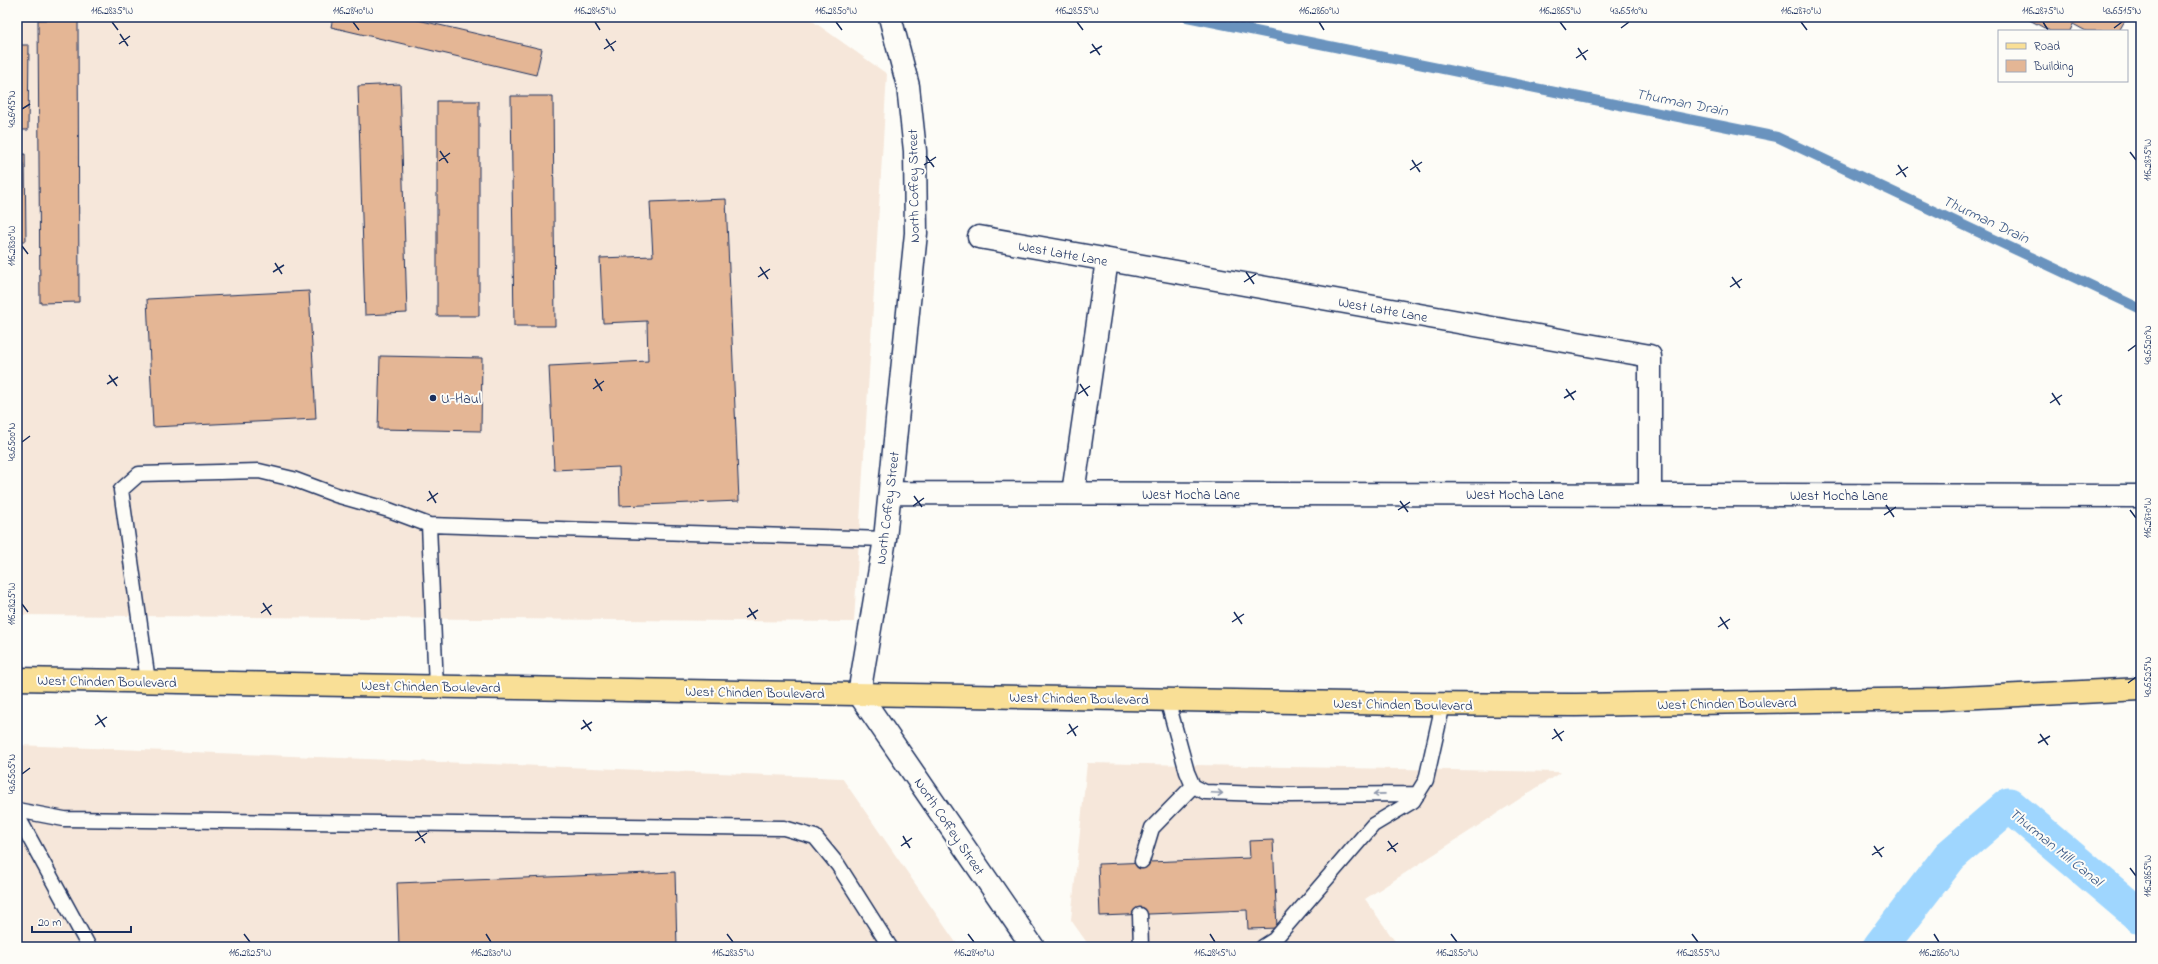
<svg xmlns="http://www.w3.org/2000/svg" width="2158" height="964" font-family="'Indie Flower',sans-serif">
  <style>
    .built { fill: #f6e7da }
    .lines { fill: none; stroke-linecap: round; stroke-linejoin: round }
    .stream { stroke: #6a93be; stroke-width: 10 }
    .canal { stroke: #9fd6fe; stroke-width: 35 }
    .building { fill: #e4b695; stroke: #1b2f5e }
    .lane-casing { stroke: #1b2f5e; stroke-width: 17 }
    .street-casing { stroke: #1b2f5e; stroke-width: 25 }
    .secondary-casing { stroke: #1b2f5e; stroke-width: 25 }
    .primary-casing { stroke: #1b2f5e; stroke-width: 25 }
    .lane { stroke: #fdfcf7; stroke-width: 14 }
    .street { stroke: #fdfcf7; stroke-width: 22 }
    .secondary { stroke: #fdfcf7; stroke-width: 22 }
    .primary { stroke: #f9df96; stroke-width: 22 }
    .oneway { stroke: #8c96aa }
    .ticks { fill: none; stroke: #1b2f5e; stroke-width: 1.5 }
    .poi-dot { fill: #1b2f5e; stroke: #fdfcf7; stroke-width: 1.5 }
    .labels { text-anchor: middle; stroke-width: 4; stroke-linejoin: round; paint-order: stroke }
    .street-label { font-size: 14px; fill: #1b2f5e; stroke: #fdfcf7 }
    .poi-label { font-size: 14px; fill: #1b2f5e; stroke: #fdfcf7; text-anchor: start }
    .water-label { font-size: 15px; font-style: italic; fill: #3c5986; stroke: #fdfcf7 }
    .neatline { fill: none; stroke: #1b2f5e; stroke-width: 1.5 }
    .ticks-label { font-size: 10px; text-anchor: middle; fill: #1b2f5e }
  </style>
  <rect width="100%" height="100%" fill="#fdfcf7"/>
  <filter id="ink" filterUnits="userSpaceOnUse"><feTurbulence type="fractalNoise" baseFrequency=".025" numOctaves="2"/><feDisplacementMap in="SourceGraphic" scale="8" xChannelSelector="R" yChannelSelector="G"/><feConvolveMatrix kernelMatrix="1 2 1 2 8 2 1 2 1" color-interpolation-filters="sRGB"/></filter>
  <g filter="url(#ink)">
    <path class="built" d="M17,17h790l80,57 -33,548 -837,-7z
      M17,745l825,33 117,169h-935l-7,-10z
      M1087,763l474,9 -196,127 34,48h-309l-19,-27z"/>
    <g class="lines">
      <path class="stream" d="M1187,17l590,120 364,172"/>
      <path class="canal" d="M1880,947l70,-91 59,-51 132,112"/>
    </g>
    <path class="building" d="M333,17h72l137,32 -6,26 -205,-48z
      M2024,17h103l-8,14h-33l-13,-7 -3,7h-20z
      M78,19l1,283 -39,1 -2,-283z
      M17,45h12l-1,85h-11z
      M400,84l7,229 -42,2 -7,-229z
      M511,96h42l2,230h-41z
      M437,101h42v215h-42z
      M25,154l1,87h-9v-86z
      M726,199l13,302 -119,5 -1,-39 -65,3 -5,-104 99,-5 -1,-40 -44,2 -3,-65 53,-2 -3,-54z
      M309,291l7,128 -163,8 -6,-128z
      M380,356l102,2 -1,73 -103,-2z
      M1273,840l4,88 -29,1 -1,-19 -147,6 -2,-52 152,-6 -1,-17z
      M675,872l2,75h-278l-2,-64z"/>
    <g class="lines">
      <defs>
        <path id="lane" d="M429,525l7,162
          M148,681l-27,-191 18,-16 120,-3 34,8 43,16 53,15 40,15 456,14
          M1167,699l20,73 6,14 12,6 83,3 130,-1
          M17,810l47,9 720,9 31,9 23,28 52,82
          M17,815l72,132
          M1142,861l10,-33 41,-42
          M1140,915l1,32
          M1263,947l11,-7 99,-115 40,-24 13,-21 17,-76"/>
        <path id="street" d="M979,237l671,119v139
          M890,493l1251,3
          M1073,493l34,-233
          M859,694l26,-155 31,-306 -1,-82 -7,-65 -18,-69"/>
        <path id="secondary" d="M859,694l174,253"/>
        <path id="primary" d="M17,679l1389,25 170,1 363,-6 202,-10"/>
      </defs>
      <use href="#lane" class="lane-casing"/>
      <use href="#street" class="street-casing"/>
      <use href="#secondary" class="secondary-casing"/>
      <use href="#primary" class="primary-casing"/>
      <use href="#lane" class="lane"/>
      <use href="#street" class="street"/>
      <use href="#secondary" class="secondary"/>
      <use href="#primary" class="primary"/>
    </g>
    <defs><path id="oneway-shaft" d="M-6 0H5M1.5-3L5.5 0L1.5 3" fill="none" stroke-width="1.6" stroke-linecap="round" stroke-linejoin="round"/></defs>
    <g class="oneway">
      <use href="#oneway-shaft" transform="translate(1217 793) rotate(3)"/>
      <use href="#oneway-shaft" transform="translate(1379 794) rotate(179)"/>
    </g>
  </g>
  <path class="ticks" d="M112,22l6,8M353,22l6,8M595,22l5,8M836,22l6,8M1077,22l6,8M1319,22l5,8M1560,22l6,8M1801,22l6,8M2043,22l5,8M1621,28l8,-6M2114,28l8,-6M120,34l8,12M606,39l8,12M119,44l11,-8M1092,44l8,11M1578,48l8,12M604,49l12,-8M1090,53l12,-7M1576,58l12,-8M22,109l8,-5M440,151l8,12M2130,152l6,8M926,156l8,11M1412,160l8,12M439,161l11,-8M924,165l12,-8M1898,165l8,12M1410,170l12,-8M1896,175l12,-8M22,246l6,8M275,263l7,11M760,267l8,12M273,272l11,-7M1246,272l8,12M758,277l12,-8M1732,277l8,11M1244,282l12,-8M1730,287l12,-8M2128,351l8,-6M109,375l8,11M595,379l7,12M107,384l11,-7M1080,384l8,12M593,389l11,-8M1566,389l8,11M2052,393l8,12M1078,394l12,-8M1564,398l12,-7M2050,403l12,-8M22,442l8,-6M429,491l7,12M914,496l8,11M427,501l11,-8M1400,501l8,11M1886,505l8,12M913,506l11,-8M1398,510l12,-8M2130,510l6,8M1884,515l12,-8M263,603l8,12M22,604l6,8M749,608l7,11M1234,612l8,12M261,613l11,-8M747,617l11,-7M1720,617l8,12M1232,622l12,-8M1718,627l12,-8M2128,683l8,-6M97,715l8,12M583,720l8,11M1069,724l7,12M95,725l12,-8M581,729l11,-7M1554,729l8,12M1067,734l11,-8M2040,734l8,11M1552,739l12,-8M2038,743l12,-7M22,774l8,-6M417,831l8,12M903,836l7,12M415,841l12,-8M1388,841l8,11M901,846l11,-8M1874,846l8,11M1387,851l11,-8M1872,855l12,-8M2130,868l6,8M244,934l6,8M486,934l5,8M727,934l6,8M968,934l6,8M1210,934l5,8M1451,934l6,8M1692,934l6,8M1934,934l5,8"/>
  <circle class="poi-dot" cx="433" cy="398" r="4"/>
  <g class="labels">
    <g class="street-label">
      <text transform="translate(913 186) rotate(-91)" y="5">North Coffey Street</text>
      <text transform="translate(1063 253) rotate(10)" y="5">West Latte Lane</text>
      <text transform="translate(1383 309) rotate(10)" y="5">West Latte Lane</text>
      <text x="1191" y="499">West Mocha Lane</text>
      <text x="1515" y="499">West Mocha Lane</text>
      <text x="1839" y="500">West Mocha Lane</text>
      <text transform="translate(887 508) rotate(-83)" y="5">North Coffey Street</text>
      <text transform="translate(107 681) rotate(1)" y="5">West Chinden Boulevard</text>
      <text transform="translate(431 686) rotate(1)" y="5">West Chinden Boulevard</text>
      <text transform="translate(755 692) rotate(1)" y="5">West Chinden Boulevard</text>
      <text transform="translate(1079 698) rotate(1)" y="5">West Chinden Boulevard</text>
      <text transform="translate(1727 703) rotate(-1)" y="5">West Chinden Boulevard</text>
      <text transform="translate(1403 704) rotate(1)" y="5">West Chinden Boulevard</text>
      <text transform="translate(950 826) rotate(56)" y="5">North Coffey Street</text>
    </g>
    <g class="poi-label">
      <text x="441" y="403">U-Haul</text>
    </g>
    <g class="water-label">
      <text transform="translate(1682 102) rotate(11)" y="5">Thurman Drain</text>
      <text transform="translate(1986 219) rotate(25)" y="5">Thurman Drain</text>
      <text transform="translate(2056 847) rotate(39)" y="5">Thurman Mill Canal</text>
    </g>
  </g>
  <rect width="2158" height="964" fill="none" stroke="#fdfcf7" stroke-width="44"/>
  <rect x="1998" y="30" width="130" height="52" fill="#fdfcf7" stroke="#a3aaba"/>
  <rect x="2006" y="43" width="20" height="6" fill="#f9df96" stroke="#a3aaba"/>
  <text x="2034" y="50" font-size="12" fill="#1b2f5e">Road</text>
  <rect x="2006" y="60" width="20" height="12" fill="#e4b695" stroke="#a3aaba"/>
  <text x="2034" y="70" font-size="12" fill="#1b2f5e">Building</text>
  <path d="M32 926v6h99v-6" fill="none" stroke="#1b2f5e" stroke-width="2"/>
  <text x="38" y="926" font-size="12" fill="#1b2f5e" stroke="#fdfcf7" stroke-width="3" paint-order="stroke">20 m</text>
  <rect x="22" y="22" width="2114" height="920" class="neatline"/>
  <g class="ticks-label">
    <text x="112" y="14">116.2835°W</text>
    <text x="353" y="14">116.2840°W</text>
    <text x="595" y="14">116.2845°W</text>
    <text x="836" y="14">116.2850°W</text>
    <text x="1077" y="14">116.2855°W</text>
    <text x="1319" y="14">116.2860°W</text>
    <text x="1560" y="14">116.2865°W</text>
    <text x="1629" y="14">43.6510°N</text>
    <text x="1801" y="14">116.2870°W</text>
    <text x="2043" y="14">116.2875°W</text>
    <text x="2122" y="14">43.6515°N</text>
    <text transform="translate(11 109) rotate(-90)" y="4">43.6495°N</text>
    <text transform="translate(2147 160) rotate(-90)" y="4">116.2875°W</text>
    <text transform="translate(11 246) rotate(-90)" y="4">116.2830°W</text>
    <text transform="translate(2147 345) rotate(-90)" y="4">43.6520°N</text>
    <text transform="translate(11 442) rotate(-90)" y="4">43.6500°N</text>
    <text transform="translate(2147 518) rotate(-90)" y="4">116.2870°W</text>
    <text transform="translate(11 604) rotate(-90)" y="4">116.2825°W</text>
    <text transform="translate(2147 677) rotate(-90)" y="4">43.6525°N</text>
    <text transform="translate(11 774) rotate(-90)" y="4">43.6505°N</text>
    <text transform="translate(2147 876) rotate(-90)" y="4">116.2865°W</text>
    <text x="250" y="956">116.2825°W</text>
    <text x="491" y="956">116.2830°W</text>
    <text x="733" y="956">116.2835°W</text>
    <text x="974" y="956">116.2840°W</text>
    <text x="1215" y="956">116.2845°W</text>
    <text x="1457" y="956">116.2850°W</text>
    <text x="1698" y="956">116.2855°W</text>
    <text x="1939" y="956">116.2860°W</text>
  </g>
</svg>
